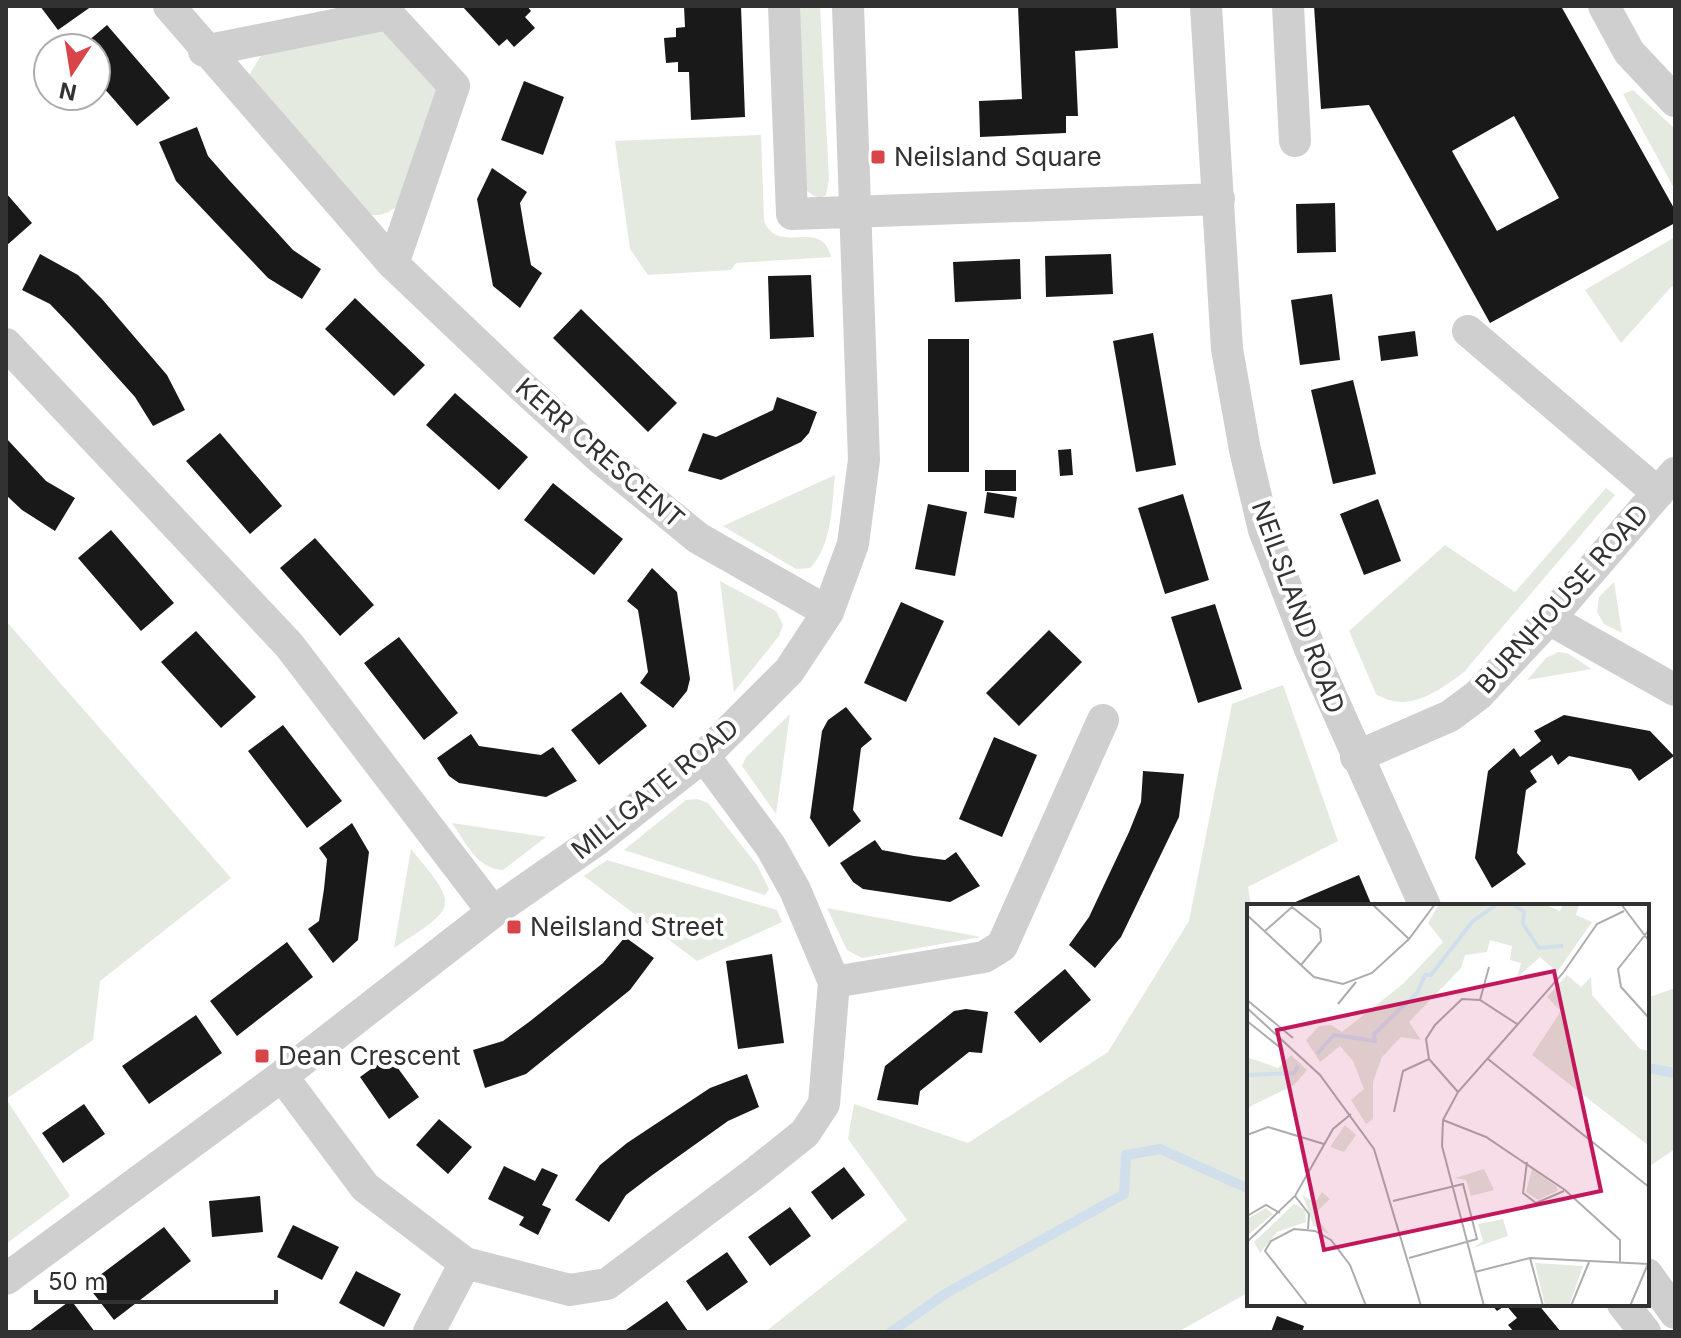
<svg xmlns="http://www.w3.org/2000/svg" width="1681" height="1338" font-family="Inter,sans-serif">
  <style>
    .green { fill: #e4eadf }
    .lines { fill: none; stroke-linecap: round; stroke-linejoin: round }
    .stream { stroke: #d0dfeb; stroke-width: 10 }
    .building { fill: #191919; fill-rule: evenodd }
    .minor { stroke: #cfcfcf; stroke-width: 32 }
    .poi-dot { fill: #d84548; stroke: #fff; stroke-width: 3 }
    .labels { text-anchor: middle; stroke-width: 8; stroke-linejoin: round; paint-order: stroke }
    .poi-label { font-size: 26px; fill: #323232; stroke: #fff; text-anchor: start }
    .street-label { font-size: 26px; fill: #323232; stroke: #fff }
    .inset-river { fill: none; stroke: #d0dfeb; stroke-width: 4 }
    .inset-road { fill: none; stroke: #adadad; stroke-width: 2 }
    .view { fill: #c2185b; fill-opacity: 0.15; stroke: #c2185b; stroke-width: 4 }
    .inset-edge { fill: none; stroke: #323232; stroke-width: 4 }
  </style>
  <rect width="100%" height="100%" fill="#fff"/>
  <path class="green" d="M794,6h26l9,173 -3,16c-10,6 -16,-2 -23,-8z
    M381,30l56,60 -38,114c-10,10 -20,13 -34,10l-117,-137 14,-23z
    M1633,90l42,39v61l-52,-96z
    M761,135l3,86c15,36 57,-5 67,36l-95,6 -5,7 -83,5 -18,-26 -15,-108z
    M1675,237v52l-3,-3 -51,57 -36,-53z
    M835,475c-3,29 -3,71 -25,93l-14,1 -73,-43z
    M1606,488l9,7 -151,177c-27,20 -56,42 -88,22l-27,-63 96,-86 70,47z
    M720,581l56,30 7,14 -4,11 -45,56z
    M1614,582l8,51 -18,-9 -7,-12 2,-15z
    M6,621l225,257 -131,103 -7,59 -87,59 64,97 -64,48z
    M1558,652l9,1 25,16 -65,11 19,-22z
    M1283,685l55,156 -90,46 3,19 -2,386 -71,40h-413l142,-112 -59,-81 6,-35 114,39 140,-91 81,-131 43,-217z
    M790,714l-14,100 -34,-48 4,-9z
    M697,799l11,4 49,62 12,24 -4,6 -141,-45 62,-50z
    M452,823l94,14 -43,33c-26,-1 -37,-27 -51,-47z
    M411,849c49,59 47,57 -17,99z
    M607,860l170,50 5,12 -85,39 -113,-85z
    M827,908l154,29 -119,21 -15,-8z
    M1675,988v161l-28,19v-170z"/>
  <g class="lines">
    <path class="stream" d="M1647,1068l28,5
      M891,1332l54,-38 179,-100 2,-39 34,-6 89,40"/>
  </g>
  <path class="building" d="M40,6h52l-34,24z
    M462,6h65l4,5 -6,6 10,11 -21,19 -7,-8 -8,7z
    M684,6h57l4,111 -54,3 -2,-48h-11v-10l-12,1 -2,-25 12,-1v-9l9,-1z
    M1018,6h98l2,42 -43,3 3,65h-12v17l-86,4 -1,-36 43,-2z
    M1314,6h247l114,204v13l-185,100 -121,-218 -48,4zM1514,116l45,82 -62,33 -45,-80z
    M107,25l63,73 -33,28 -41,-47v-31h-16z
    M524,81l40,16 -21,58 -42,-15z
    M197,127l11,29 21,24 64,70 28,19 -19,30 -34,-21 -92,-97 -17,-39z
    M492,168l35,24 -7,11 5,30 6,32 11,8 -22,35 -27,-22 -16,-87z
    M6,193l26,30 -26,23z
    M1335,203l1,49 -39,1 -1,-49z
    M40,254l38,21 24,24 65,76 18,35 -32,16 -18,-29 -63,-70 -22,-23 -28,-14z
    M1111,254l2,40 -67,3 -1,-41z
    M1020,259l1,40 -66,3 -2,-40z
    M811,275l3,62 -44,2 -2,-63z
    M1332,294l8,66 -40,5 -9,-65z
    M355,298l70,67 -31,31 -69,-67z
    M581,309l96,94 -29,29 -95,-94z
    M1415,331l3,25 -37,5 -3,-25z
    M1153,333l23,132 -40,7 -23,-131z
    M928,339h41v133h-41z
    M1353,380l23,94 -43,10 -22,-94z
    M455,393l73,64 -29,33 -73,-65z
    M777,397l40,15 -8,21 -8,9 -80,38 -33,-9 15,-38 13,4 57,-27z
    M220,433l62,73 -32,28 -64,-73z
    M6,438l40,43 29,17 -20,33 -33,-21 -16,-15z
    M1071,449l2,26 -13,1 -2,-26z
    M985,470h31v21h-31z
    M553,483l70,56 -29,36 -70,-55z
    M987,492l30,5 -3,21 -30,-5z
    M1183,494l26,86 -44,14 -27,-86z
    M1378,499l23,62 -37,14 -24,-61z
    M928,504l39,8 -12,64 -40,-7z
    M111,530l63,73 -33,28 -63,-73z
    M315,538l59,67 -34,31 -60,-68z
    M652,568l25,24 13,87 -3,12 -14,17 -33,-25 8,-11 -5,-32 -5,-30 -11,-9z
    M901,602l43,19 -38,81 -42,-19z
    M1215,604l27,85 -44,14 -27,-86z
    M1049,630l33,32 -63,64 -33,-33z
    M196,631l60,66 -35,31 -60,-66z
    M399,637l59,76 -34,27 -60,-77z
    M621,692l26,34 -48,39 -28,-35z
    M846,707l26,32 -11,9 -8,62 8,11 -32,26 -19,-29 12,-87 6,-11z
    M1564,715l86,16 24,25 -35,25 -8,-12 -62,-13 -11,9 -6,-10 -22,16 7,11 -11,8 -9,63 9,11 -34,24 -17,-30 13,-87 26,-23 6,9 21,-16 -7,-10z
    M283,725l59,76 -35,27 -59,-77z
    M471,734l8,12 62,9 12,-8 24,34 -31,16 -87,-14 -10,-7 -12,-18z
    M994,737l43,18 -35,82 -43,-18z
    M1143,771l41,3 -5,43 -58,120 -26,31 -26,-23 20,-28 40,-85 12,-30z
    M352,823l17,29 -11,88 -25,23 -25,-34 11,-8 5,-32 3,-30 -8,-11z
    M875,840l7,10 32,6 31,4 11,-8 24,34 -30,16 -87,-13 -10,-7 -13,-19z
    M1359,875l13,31h-86z
    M625,937l29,21 -24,32 -104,84 -41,14 -12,-38 30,-9 26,-19 74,-59z
    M287,942l26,35 -76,59 -27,-35z
    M772,954l12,89 -46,6 -12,-88z
    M1065,969l26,31 -51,43 -26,-31z
    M966,1009l22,3 -6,41 -13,-1 -25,20 -24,19 -2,14 -41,-5 8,-34 69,-55z
    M196,1015l26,38 -73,51 -27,-38z
    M389,1056l30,41 -30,22 -29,-42z
    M747,1074l12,33 -31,14 -77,55 -25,19 -17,27 -34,-22 25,-35 27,-22 83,-55z
    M84,1104l21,30 -42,29 -21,-30z
    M439,1119l33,28 -24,27 -32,-29z
    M504,1166l31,15 7,-13 16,7 -16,30 9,4 -13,26 -19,-10 5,-8 -36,-18z
    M844,1167l21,28 -33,25 -21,-28z
    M260,1196l3,36 -51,5 -3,-36z
    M790,1207l21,29 -41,30 -22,-29z
    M293,1225l46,22 -17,33 -45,-23z
    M164,1227l27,34 -77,59 -27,-35z
    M727,1252l21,30 -41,29 -21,-30z
    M356,1271l45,23 -17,33 -45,-24z
    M71,1300l24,32h-67l17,-13z
    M667,1301l21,30 -65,1 23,-16z
    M1491,1304h47l23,28h-47l-6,-7 9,-7 -6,-7 -5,-6 -9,6z
    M1277,1316l27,10 -2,6h-31z"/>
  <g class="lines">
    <path class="minor" d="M169,6l224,258 120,114 86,79 99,81 130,74
      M784,6l8,208 427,-15
      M1206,6l21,343 18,101 19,80 46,119 115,257
      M1288,6l7,135
      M1604,6l25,46 46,49
      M204,51l184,-37 66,72 -61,178
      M1468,331l190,162
      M6,344l283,301 204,267
      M1549,619l126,71
      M1356,757l94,-41 28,-21 71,-76 126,-146
      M834,982l150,-25 18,-11 101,-226
      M282,1076l83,111 100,76 105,27 37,-6 148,-111 50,-40 19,-29 10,-122 -39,-92 -24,-43 -67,-91
      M1647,1274l28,39
      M6,1279l276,-203 211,-164 105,-73 106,-83 85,-85 39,-59 25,-68 11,-84 -16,-454
      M1623,1304l22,28
      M429,1332l36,-69"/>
  </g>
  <g class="poi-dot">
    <rect x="870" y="149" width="16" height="16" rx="4"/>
    <rect x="506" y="919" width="16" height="16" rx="4"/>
    <rect x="254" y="1048" width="16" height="16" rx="4"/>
  </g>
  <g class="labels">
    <g class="poi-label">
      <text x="894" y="166">Neilsland Square</text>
      <text x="530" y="936">Neilsland Street</text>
      <text x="278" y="1065">Dean Crescent</text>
    </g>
    <g class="street-label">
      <text transform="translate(600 453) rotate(41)" y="9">KERR CRESCENT</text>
      <text transform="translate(1562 599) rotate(-48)" y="9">BURNHOUSE ROAD</text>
      <text transform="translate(1298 607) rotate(70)" y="9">NEILSLAND ROAD</text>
      <text transform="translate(655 789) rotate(-39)" y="9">MILLGATE ROAD</text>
    </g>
  </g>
  <g transform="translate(1247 904)">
    <rect width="402" height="402" fill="#fff"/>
    <path d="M192,0h104l17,7 3,-7h16l-3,11 16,7 -35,50 -17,-15 -23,21 4,-15 -11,-3 2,-14 -22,-6 -3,12 -22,3 -4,13 -52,54 12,18 -20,-3 -19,20 -9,25v37l-7,5 -15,-24 13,-11 -11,-28 -13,-15 -20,16 -14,-22 13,-14 12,-1 11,7 61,-48 40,-42 -15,-19zM320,71l14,12 10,-10 1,18 48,54 9,2v95l-117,-91 29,-44 -14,-14zM44,151l16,15 -13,15 -47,23v-51l31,11zM98,221l11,10 -12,17 -14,-5 -13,19zM237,265l10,21 -23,6 -5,-16 -11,-2zM285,265l25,18v4l-19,9 -12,-8zM65,273l-8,19 11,7 7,-11 8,7 -16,15 15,20 -16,-9 -10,-29zM47,300l11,6 1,12 -29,10 -17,21 -6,-11zM19,304l7,6 -26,22v-17zM256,315l5,17 -35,12 10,-7 -5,-17zM288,359l48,3 -14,40h-24z" fill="#e4eadf"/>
    <path class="inset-river" d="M266,0l11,8 -1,12 16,24 24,-2M70,150l17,-19 41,6 -1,-7 43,-41 8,-18h6l41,-53 25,-18M0,171l47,-2 4,-7"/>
    <path class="inset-road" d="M125,0l37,35M374,0l28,37M0,11l67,62 29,7 29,-11 37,-34 26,-35M402,26l-31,39 3,18 28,31M18,27l27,-24 28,22 1,12 -20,24M0,96l46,38M233,96l9,-33M91,100l18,-22M0,104l73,67 54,74 47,157M0,117l35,28M241,155l161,128M211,188l-29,-33 -3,-20 9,-14 27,-26 18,1 37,24M147,208l9,-41 26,-12M196,216l43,17 79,53 55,50v23M0,231l21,-8 56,17M280,258l-4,31 13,10 28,-12M48,292l14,18 -1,15M146,297l70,-17 14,55 -68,19M0,312l19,-11 14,8M0,338l48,-46 38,-67 18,-15M283,354l13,48M228,368l55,-14 119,6M61,402l-43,-55 6,-10 23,-12 21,2 16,9 19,25 16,41M237,402l-42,-160 1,-26 15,-28 105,-119 34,-49 27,-13M324,402l18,-44M383,402l18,-42"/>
    <path class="view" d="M307,67l47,220 -277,59 -47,-220z"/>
    <rect width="402" height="402" class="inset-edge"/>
  </g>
  <rect width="1681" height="1338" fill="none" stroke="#323232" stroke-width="16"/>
  <g transform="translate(72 72) rotate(192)"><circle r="38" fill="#ffffff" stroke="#adadad" stroke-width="2"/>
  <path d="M0-6L14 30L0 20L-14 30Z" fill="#d84548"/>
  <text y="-12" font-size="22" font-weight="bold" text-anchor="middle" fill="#323232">N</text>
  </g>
  <path d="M36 1290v12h240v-12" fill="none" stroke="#323232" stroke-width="4"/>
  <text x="48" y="1290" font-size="24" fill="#323232" stroke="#ffffff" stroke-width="6" paint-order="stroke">50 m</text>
</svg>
